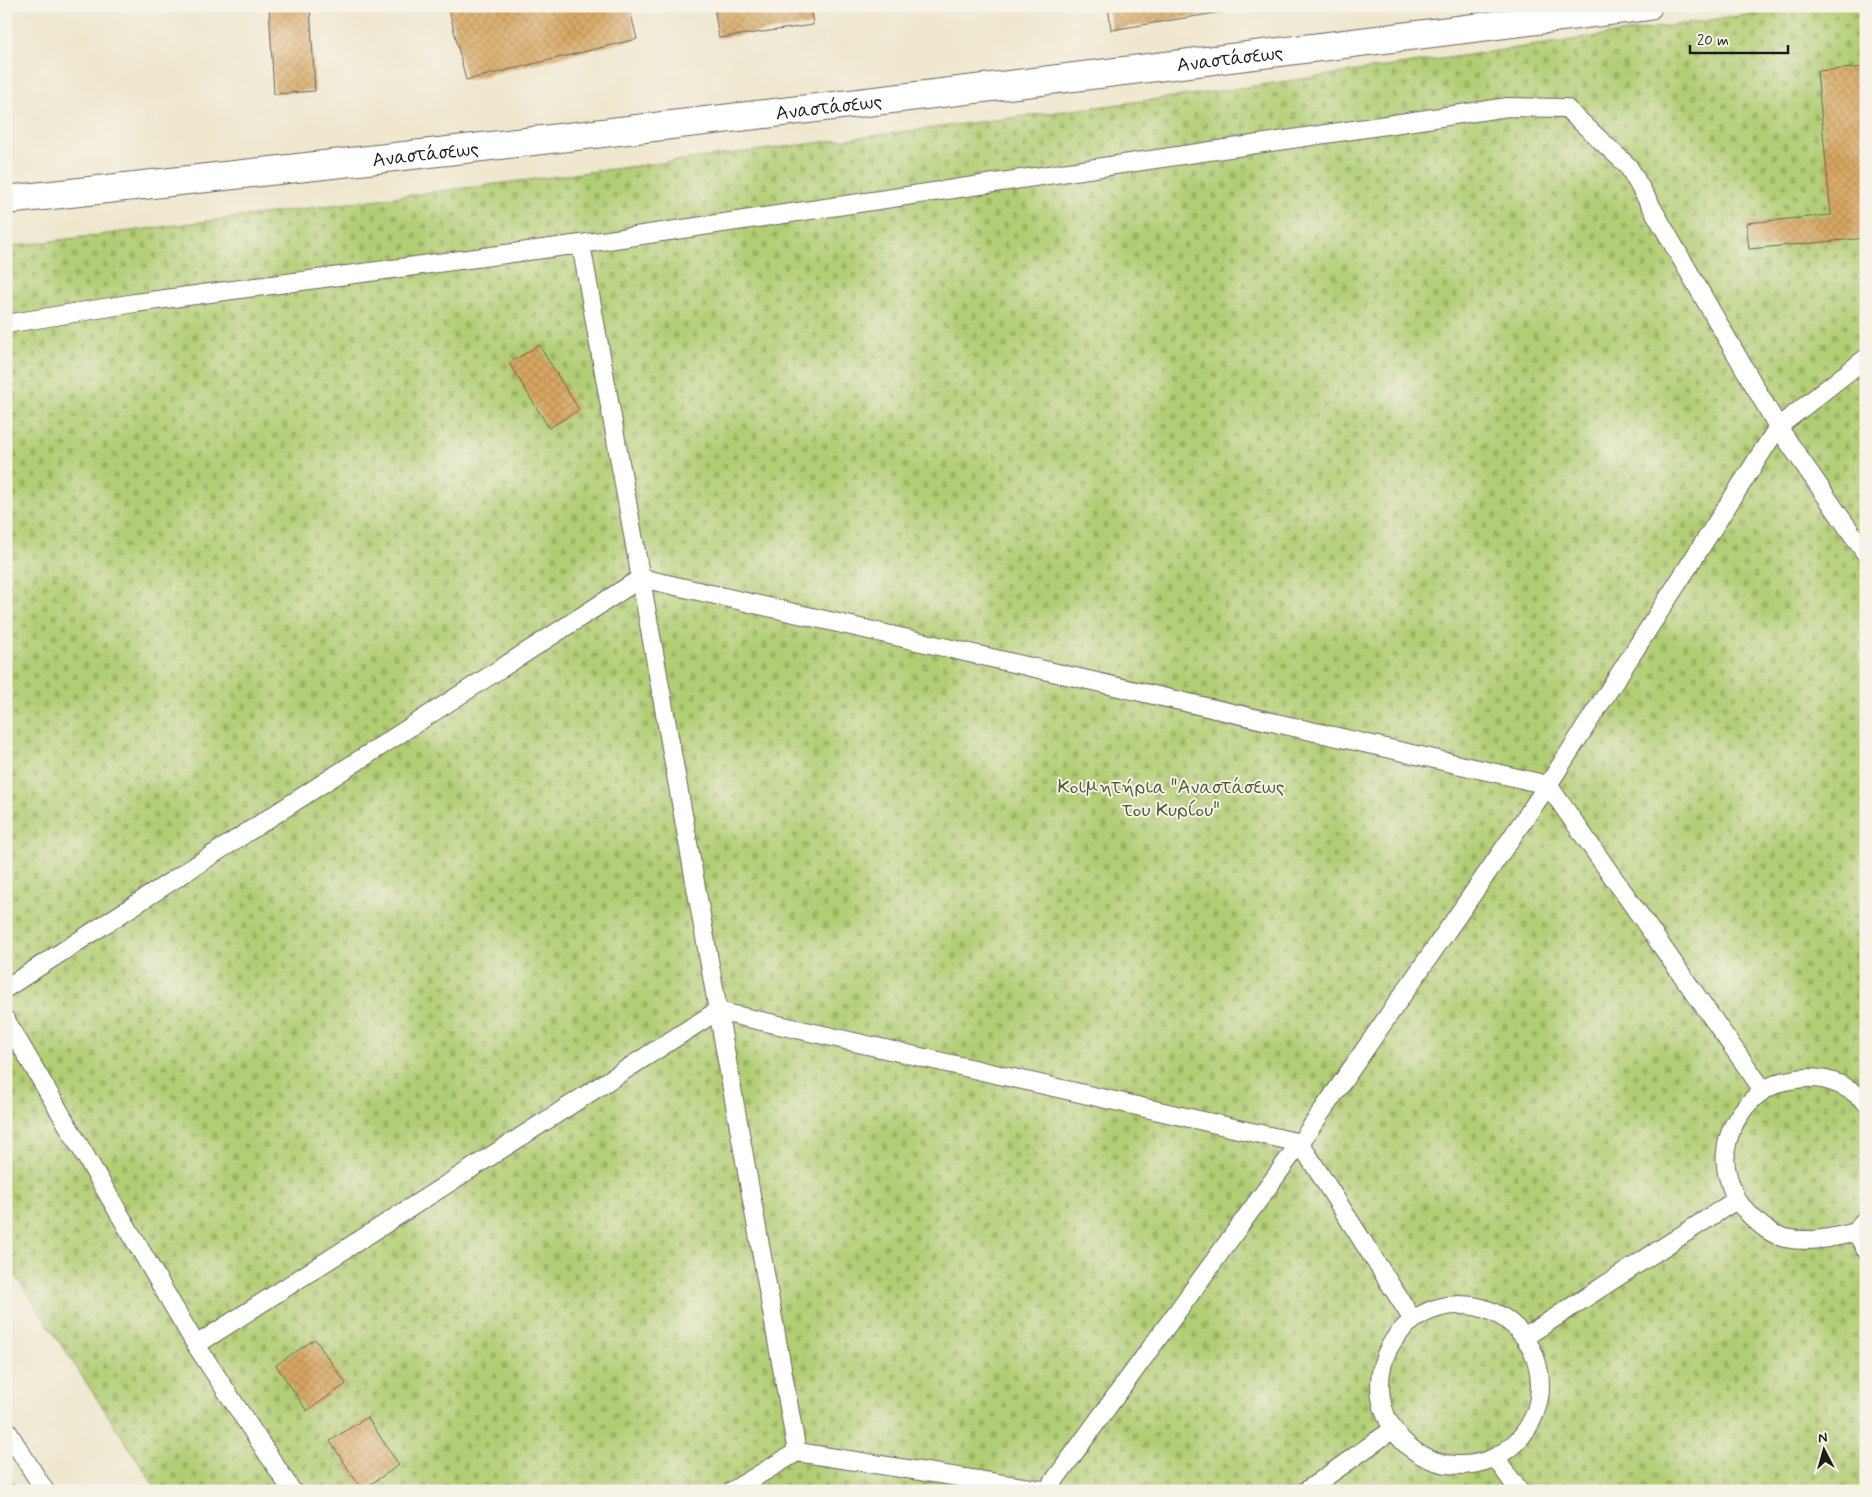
<svg xmlns="http://www.w3.org/2000/svg" width="1872" height="1497" font-family="Mynerve,sans-serif">
  <style>
    .grass { fill: url(#grass-dots); stroke: #677548 }
    .cemetery { fill: url(#cemetery-stones); stroke: #677548 }
    .building { fill: url(#building-cross-hatch) }
    .lines { fill: none; stroke-linecap: round; stroke-linejoin: round }
    .lane-casing { stroke: #66635a; stroke-width: 20 }
    .street-casing { stroke: #66635a; stroke-width: 30 }
    .lane { stroke: #fff; stroke-width: 18 }
    .street { stroke: #fff; stroke-width: 28 }
    .labels { text-anchor: middle; stroke-width: 4; stroke-linejoin: round; paint-order: stroke }
    .street-label { font-size: 20px; fill: #1c1c1c; stroke: #f7f3e8 }
    .park-label { font-size: 20px; fill: #505a3b; stroke: #f7f3e8 }
  </style>
  <defs>
    <pattern id="grass-dots" width="8" height="8" patternUnits="userSpaceOnUse" patternTransform="scale(1.25)"><rect width="8" height="8" fill="#b2ce74"/><path d="M2 2h.1M6 6h.1" fill="none" stroke="#98b064" stroke-width="1.8" stroke-linecap="round"/></pattern>
    <pattern id="cemetery-stones" width="16" height="16" patternUnits="userSpaceOnUse" patternTransform="scale(1.25)"><rect width="16" height="16" fill="#b2ce74"/><path d="M2 7V4a2 2 0 0 1 4 0v3zM10 15v-3a2 2 0 0 1 4 0v3z" fill="#98b064"/></pattern>
    <pattern id="building-cross-hatch" width="8" height="8" patternUnits="userSpaceOnUse" patternTransform="scale(1.25)"><rect width="8" height="8" fill="#d8a762"/><path d="M0 0l8 8M0 8l8-8" fill="none" stroke="#b98f54"/></pattern>
  </defs>
  <rect width="100%" height="100%" fill="#f7f3e8"/>
  <filter id="ink" filterUnits="userSpaceOnUse"><feTurbulence type="fractalNoise" baseFrequency=".02" numOctaves="2"/><feDisplacementMap in="SourceGraphic" scale="10" xChannelSelector="R" yChannelSelector="G"/><feConvolveMatrix kernelMatrix="1 2 1 2 8 2 1 2 1" color-interpolation-filters="sRGB"/></filter>
  <filter id="wash" filterUnits="userSpaceOnUse"><feTurbulence type="fractalNoise" baseFrequency=".0096" numOctaves="4" result="noise"/><feDisplacementMap in="SourceGraphic" scale="20" xChannelSelector="R" yChannelSelector="G"/><feGaussianBlur stdDeviation="1.12" result="paint"/><feColorMatrix in="noise" values="0 0 0 0 0 0 0 0 0 0 0 0 0 0 0 0 0 1.4 0 .05"/><feComposite in="paint" operator="in"/></filter>
  <g filter="url(#wash)">
    <rect width="100%" height="100%" fill="#efe7ce"/>
    <path class="grass" d="M6,1472l12,19h-12z"/>
    <path class="cemetery" d="M1808,6h58v1485h-1708l-152,-230v-1014l1199,-154z"/>
    <g id="blocks">
      <path class="building" d="M269,6h41l5,85 -41,3z
        M448,6h181l8,33 -171,41z
        M714,6h96l3,19 -94,13z
        M1108,6h132v3l-129,21z
        M1866,67v171l-117,11 -3,-26 85,-8 -14,-144z
        M539,345l40,65 -30,18 -40,-65z
        M315,1339l31,45 -39,27 -31,-46z
        M367,1417l32,48 -37,25 -32,-49z"/>
    </g>
  </g>
  <g filter="url(#ink)">
    <use href="#blocks" fill-opacity="0" stroke="#66635a" stroke-width="1"/>
    <g class="lines">
      <defs>
        <path id="lane" d="M581,244l216,1208
          M6,324l129,-21 446,-59 927,-137 58,1 62,58 150,261 88,-69
          M6,988l635,-410 907,207 215,305
          M6,1020l190,325 96,146
          M1866,1102c-20,-18 -43,-27 -70,-23 -6,1 -13,2 -18,4 -38,16 -63,60 -48,100 2,6 4,13 7,18 4,5 9,9 13,14 10,10 20,19 35,23 24,5 47,0 71,-6l10,-14
          M1856,1232l10,18
          M1380 1385a80 80 0 1 1 160 0a80 80 0 1 1-160 0Z
          M1525,1337l211,-137
          M196,1345l521,-334 583,132 113,177
          M6,1429l39,62
          M1495,1457l24,34
          M1048,1489l252,-346 248,-358 230,-358 88,127
          M732,1491l65,-39 252,39
          M1306,1491l86,-61"/>
        <g id="street">
          <path id="s1" d="M6,200c548,-59 1095,-125 1642,-194"/>
        </g>
      </defs>
      <use href="#lane" class="lane-casing"/>
      <use href="#street" class="street-casing"/>
      <use href="#lane" class="lane"/>
      <use href="#street" class="street"/>
    </g>
  </g>
  <g class="labels">
    <g class="street-label">
      <text dy="7" stroke="none"><textPath href="#s1" startOffset="1232">Αναστάσεως</textPath></text>
      <text dy="7" stroke="none"><textPath href="#s1" startOffset="828">Αναστάσεως</textPath></text>
      <text dy="7" stroke="none"><textPath href="#s1" startOffset="422">Αναστάσεως</textPath></text>
    </g>
    <g class="park-label">
      <text x="1171" y="793">Κοιμητήρια "Αναστάσεως<tspan x="1171" dy="23">του Κυρίου"</tspan></text>
    </g>
  </g>
  <rect width="1872" height="1497" fill="none" stroke="#f7f3e8" stroke-width="25"/>
  <g transform="translate(1824 1450) rotate(354)" stroke="#f7f3e8" stroke-width="4" paint-order="stroke">
  <path d="M0-4L9 19L0 12L-9 19Z" fill="#1c1c1c"/>
  <text y="-8" font-size="14" font-weight="bold" text-anchor="middle" fill="#1c1c1c">N</text>
  </g>
  <path d="M1690 45v8h98v-8" fill="none" stroke="#1c1c1c" stroke-width="2.5"/>
  <text x="1697" y="45" font-size="15" fill="#1c1c1c" stroke="#f7f3e8" stroke-width="4" paint-order="stroke">20 m</text>
</svg>
